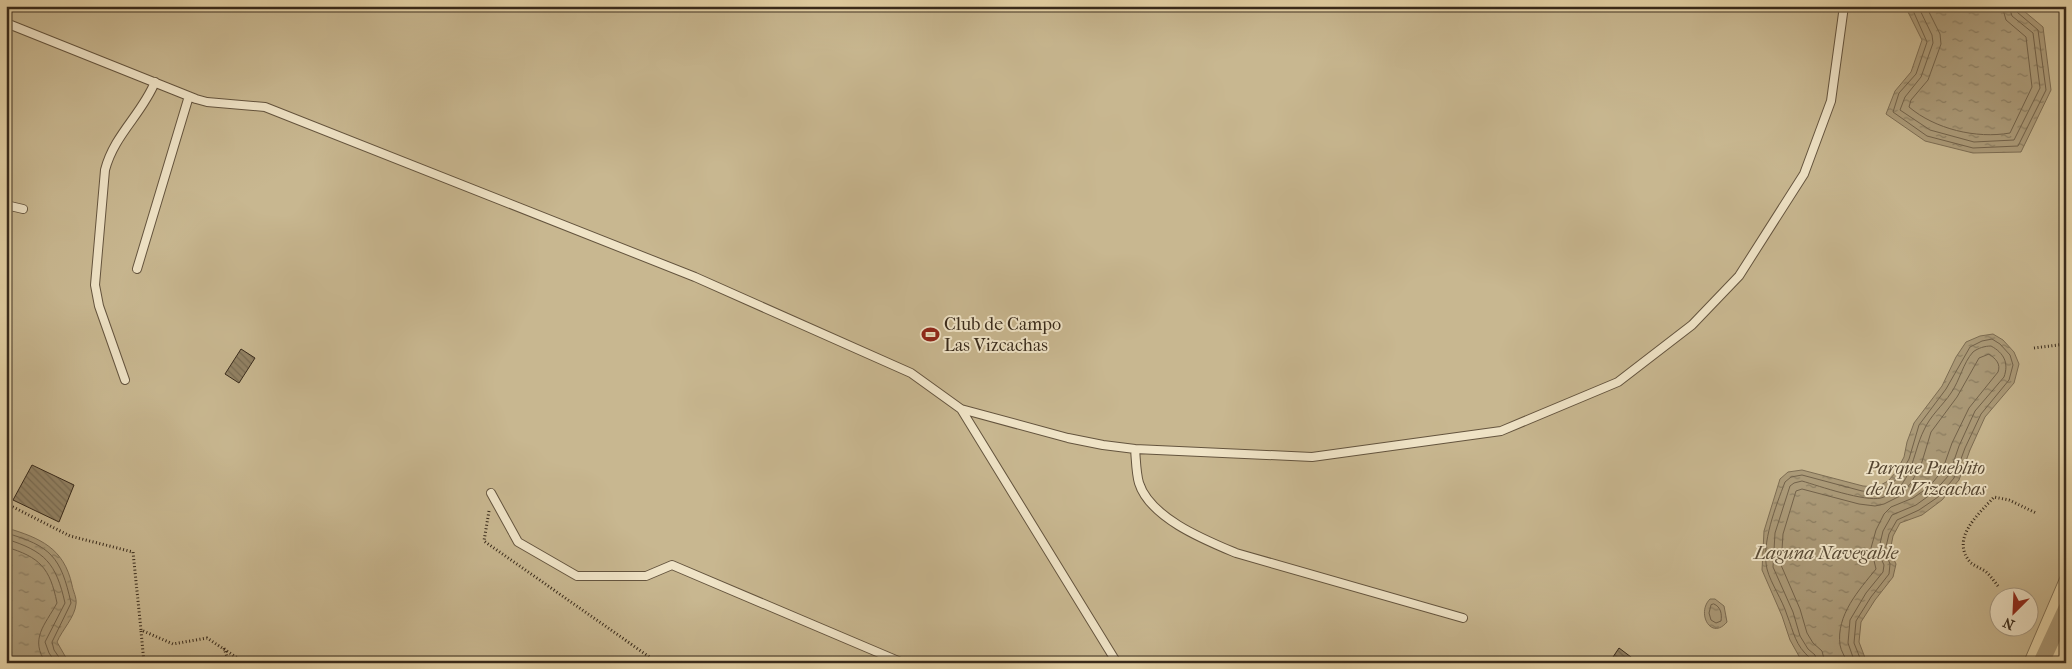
<svg xmlns="http://www.w3.org/2000/svg" width="2072" height="669" font-family="'IM FELL French Canon',serif">
  <style>
    .park { fill: #c8b790; stroke: #807056; fill-rule: evenodd }
    .water { fill: url(#water-ripples); stroke: #7d6d53 }
    .lines { fill: none; stroke-linecap: round; stroke-linejoin: round }
    .shore { stroke: #72624a; stroke-width: 1 }
    .canal { stroke: #ab9a78; stroke-width: 16 }
    .building { fill: url(#building-back-hatch); stroke: #382a1b }
    .lane-casing { stroke: #64543e; stroke-width: 10 }
    .path { stroke: #382a1b; stroke-width: 3; stroke-dasharray: 1 2.5; stroke-linecap: butt }
    .lane { stroke: #efe3c6; stroke-width: 8 }
    .labels { text-anchor: middle; stroke-width: 4; stroke-linejoin: round; paint-order: stroke }
    .poi-label { font-size: 18px; fill: #382a1b; stroke: #efe3c6; text-anchor: start }
    .park-label { font-size: 18px; font-style: italic; fill: #554632; stroke: #efe3c6 }
    .water-label { font-size: 19px; font-style: italic; fill: #5a4c37; stroke: #efe3c6 }
  </style>
  <defs>
    <pattern id="water-ripples" width="26" height="14" patternUnits="userSpaceOnUse" patternTransform="scale(1.25)"><rect width="26" height="14" fill="#ab9a78"/><path d="M2 4q2-2 4 0t4 0M15 11q2-2 4 0t4 0" fill="none" stroke="#8c7e62"/></pattern>
    <pattern id="building-back-hatch" width="6" height="6" patternUnits="userSpaceOnUse" patternTransform="scale(1.25)"><rect width="6" height="6" fill="#928264"/><path d="M-1 5l2 2M0 0l6 6M5-1l2 2" fill="none" stroke="#786b52"/></pattern>
  </defs>
  <rect width="100%" height="100%" fill="#e6d4a8"/>
  <filter id="stains"><feTurbulence type="fractalNoise" baseFrequency=".004" numOctaves="4"/><feColorMatrix values="0 0 0 0 .2 0 0 0 0 .09 0 0 0 0 .02 0 0 0 .5 -.17"/></filter>
  <radialGradient id="worn" r=".72"><stop offset=".6" stop-color="#630" stop-opacity="0"/><stop offset="1" stop-color="#630" stop-opacity=".3"/></radialGradient>
  <path class="park" d="M6,6h2060v557l-43,100h-2017zM2000,596h30v30h-30z"/>
  <path class="water" d="M1905,6h113l25,21 8,63 -30,62 -48,1 -48,-12 -39,-27 9,-23 16,-19 11,-32z
    M1993,334l10,6 11,12 5,12 -5,19 -29,34 -15,33 -11,30 -17,20 -20,15 -22,8 -7,13 -3,15 6,13 -3,13 -18,23 -14,22 -2,20 8,21h-57l-10,-5 -10,-18 -8,-24 -20,-46 2,-39 16,-52 8,-7 14,-2 61,16 14,1 11,-6 8,-9 8,-15 3,-15 7,-19 28,-37 14,-29 10,-15 14,-6z
    M7,528c33,10 57,20 65,57 1,6 5,13 4,19 -1,13 -14,26 -19,38l12,21h-63z
    M1710,599h5l9,7 3,16c-16,19 -31,-9 -17,-23z"/>
  <g class="lines">
    <path class="shore" d="M1911,6l16,36 -11,32 -17,19 -6,19 34,24 46,12 45,-2 28,-56 -8,-60 -21,-18 -2,-6
      M1918,6l14,29 1,8 -12,34 -16,20 -5,13 30,20 44,12 40,-2 26,-52 -7,-55 -21,-17 -3,-10
      M1926,6l14,28 1,10 -13,36 -17,20 -2,7c26,22 67,32 101,26l22,-46 -6,-50 -20,-17 -4,-14
      M6,533c45,13 55,24 65,70l-19,39 2,8 9,13
      M6,539c39,12 50,24 59,64l-20,39 4,11 7,10
      M6,547c34,10 44,21 51,56 -12,22 -28,36 -11,60
      M1714,604c7,3 8,10 7,17l-5,2 -5,-3 -2,-7 2,-8z
      M1811,663l-1,-5c-15,-13 -16,-25 -23,-43 -5,-16 -16,-31 -20,-46 -6,-26 9,-63 18,-87l6,-5 11,-2 60,16 16,1 12,-6 10,-11 9,-16 10,-34 27,-36 24,-42 12,-6 10,-2 8,5 10,11 3,10 -4,15 -28,34 -16,34 -11,30 -16,19 -19,13 -22,10 -8,14 -4,17 5,13 -1,10 -18,23 -15,24 -2,22 8,20
      M1817,663l-2,-8 -7,-6 -8,-13 -7,-24 -20,-45 2,-34 15,-47 4,-3 8,-2c17,5 63,21 79,17 32,-9 31,-45 43,-68 6,-14 19,-25 27,-37 9,-13 12,-30 22,-41 5,-4 12,-6 18,-6 13,7 18,17 13,31l-29,34 -16,35 -10,29 -15,17 -18,13 -24,10 -9,16 -5,21 6,13 -1,7 -17,21 -16,27 -2,23 7,20
      M1825,663l-3,-12 -9,-8 -6,-10 -7,-24 -19,-44 2,-31 13,-43 6,-2 57,15 16,2 9,-2 16,-8 11,-13 10,-18 10,-33 26,-35 22,-39 10,-4c7,5 12,10 9,18l-29,36 -17,35 -10,28 -13,16 -16,11 -22,9 -7,7 -8,16 -5,18 5,21c-17,21 -40,46 -36,76 1,6 5,12 8,18"/>
    <path class="canal" d="M2041,663l25,-54"/>
  </g>
  <path class="building" d="M241,349l14,9 -16,25 -14,-9z
    M32,465l42,20 -15,37 -46,-22z
    M1619,648l20,15h-30z"/>
  <g class="lines">
    <defs>
      <path id="lane" d="M6,23l190,76 11,3 58,5 430,170 216,96 50,36 107,29 35,7 32,4 177,8 189,-26 117,-49 74,-57 47,-49 65,-102 27,-73 13,-95
        M6,205l17,4
        M137,269l52,-173
        M125,380l-26,-74 -4,-21 10,-115c9,-35 37,-56 50,-88
        M961,409l156,254
        M1135,449c1,10 1,24 4,34 11,35 66,57 97,70l227,65
        M491,493l27,49 59,34h69l26,-11 231,98
        M2064,663l2,-4"/>
    </defs>
    <use href="#lane" class="lane-casing"/>
    <path class="path" d="M2034,348l32,-4
      M6,507l5,-1 59,30 63,16 8,78 32,14 34,-6 35,23 17,1
      M489,511l-5,30 174,122
      M1998,586c-4,-5 -8,-11 -13,-15 -5,-3 -10,-5 -14,-8 -22,-24 8,-49 23,-66l15,3 27,13
      M141,631l3,32
      M224,648l5,15"/>
    <use href="#lane" class="lane"/>
  </g>
  <defs>
    <symbol id="stadium-bare" viewBox="-9 -9 18 18"><path d="M0-5a6.5 5 0 1 0 0 10a6.5 5 0 1 0 0-10ZM-3.5-1.8h7v3.6h-7Z" fill="#8f2418" stroke="#efe3c6" stroke-width="2.5" paint-order="stroke"/></symbol>
  </defs>
  <g fill-rule="evenodd">
    <use href="#stadium-bare" x="918" y="322" width="25" height="25"/>
  </g>
  <g class="labels">
    <g class="poi-label">
      <text x="944" y="330">Club de Campo<tspan x="944" dy="21">Las Vizcachas</tspan></text>
    </g>
    <g class="park-label">
      <text x="1926" y="474">Parque Pueblito<tspan x="1926" dy="21">de las Vizcachas</tspan></text>
    </g>
    <g class="water-label">
      <text x="1826" y="559">Laguna Navegable</text>
    </g>
  </g>
  <rect width="2072" height="669" fill="none" stroke="#e6d4a8" stroke-width="25"/>
  <rect x="8" y="8" width="2057" height="654" fill="none" stroke="#382a1b" stroke-width="2.5"/>
  <rect x="12" y="12" width="2047" height="644" fill="none" stroke="#382a1b"/>
  <g transform="translate(2014 612) rotate(204)"><circle r="24" fill="#efe3c6" stroke="#a69982"/>
  <path d="M0-4L9 19L0 12L-9 19Z" fill="#8f2418"/>
  <text y="-8" font-size="14" font-weight="bold" text-anchor="middle" fill="#382a1b">N</text>
  </g>
  <rect width="100%" height="100%" filter="url(#stains)"/>
  <rect width="100%" height="100%" fill="url(#worn)"/>
</svg>
